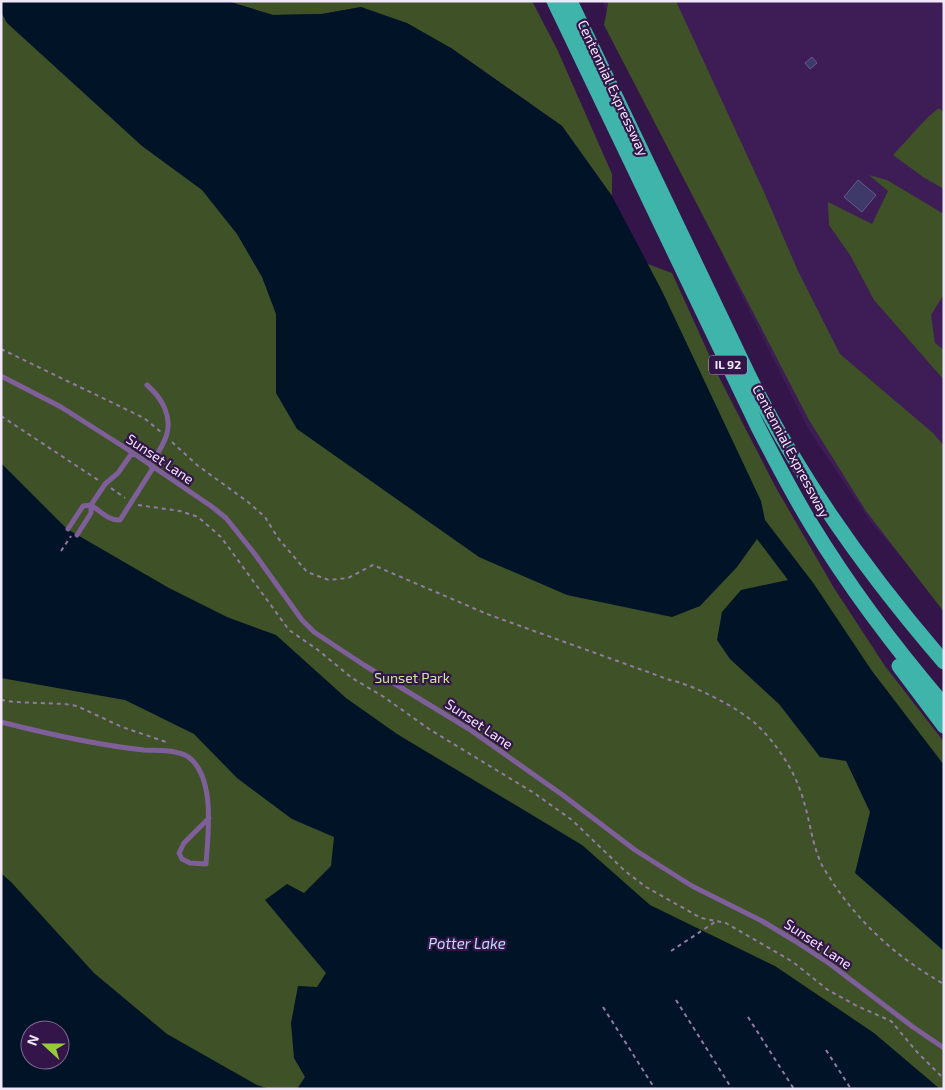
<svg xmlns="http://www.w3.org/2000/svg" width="945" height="1090" font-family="'Exo 2',sans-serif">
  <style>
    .built { fill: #3e1c56 }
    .green { fill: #3f5127 }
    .water { fill: #001327; fill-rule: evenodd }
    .building { fill: #3f396a; stroke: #605a96 }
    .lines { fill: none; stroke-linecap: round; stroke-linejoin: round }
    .path { stroke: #917ca1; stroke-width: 2; stroke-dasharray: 4 4; stroke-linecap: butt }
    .lane { stroke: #7e5f99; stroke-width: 5 }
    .highway { stroke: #3fb4ab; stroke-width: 15 }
    .labels { text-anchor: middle; stroke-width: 4.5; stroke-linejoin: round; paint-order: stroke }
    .shield { fill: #331549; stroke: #b8a8c6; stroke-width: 1 }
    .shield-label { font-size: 12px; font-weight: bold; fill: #f1e7fb }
    .street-label { font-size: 14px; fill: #f1e7fb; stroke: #331549 }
    .park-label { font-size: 14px; fill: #c7ea98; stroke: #331549 }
    .water-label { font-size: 15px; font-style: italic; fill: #c0daf4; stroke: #331549 }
  </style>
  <rect width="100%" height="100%" fill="#331549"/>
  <path class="built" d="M602,1h342v606l-73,-85 -61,-90 -69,-138 -99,-212z"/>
  <path class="green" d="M1,1l311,138 360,134 49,108 54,105 59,102 51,78 59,76v347h-892l8,-29v-30h-30l-29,-15z
    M227,1h305l25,48 55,125v22l-50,-70 -111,-78 -90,-41 -39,7 -49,1z
    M607,1h69l88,191 34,79 42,83 93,79 11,13v166l-78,-101 -57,-91 -205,-395 4,-21z
    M939,108l5,5v76l-21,-12 -30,-22 35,-38z
    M869,175l18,5 57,34v80l-13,21 4,28 9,7v30l-70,-80 -24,-45 -21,-30 -1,-23 44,22 16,-33z"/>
  <path class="water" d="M1,1h226l46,14 49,-1 39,-7 46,16 44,25 111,78 50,70 50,95 99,210 4,19 49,64 58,87 72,94v186l-89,-78 15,-61 -24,-51 -26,-4 -41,-53 -49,-45 -13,-19 5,-28 19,-22 47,-10 -31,-41 -20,28 -37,39 -28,11 -105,-22 -88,-38 -182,-128 -21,-36v-79l-14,-37 -25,-43 -35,-44 -60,-44 -135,-123 -6,-11z
    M1,463l66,66 102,59 58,29 49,18 70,63 51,36 185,111 68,60 125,61 99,67 66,56h-643l8,-12 -11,-19 -3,-35 7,-37 19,1 9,-14 -61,-73 22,-16 17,9 27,-27 3,-29 -42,-18 -55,-41 -43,-44 -69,-34 -124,-22z
    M1,873l11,10 82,90 73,61 90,51 13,4h-269zM30,1030h30v30h-30z"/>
  <path class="building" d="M812,57l5,6 -7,6 -5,-6z
    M858,180l18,15 -14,17 -18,-15z"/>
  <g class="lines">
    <path class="path" d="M1,349l143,69 17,14
      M1,416l97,64
      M172,442l25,23 51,37 17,15 13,21 29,34 22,8 19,-2 25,-13 114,49 183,66c24,5 69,28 87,45 21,20 39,48 47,77 6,20 8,41 17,61 3,7 8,13 12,20 29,43 66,76 111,101
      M111,488l14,10
      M138,505l42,6 18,6 23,20 68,93 29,20 34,28 32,19 45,32 105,64 38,27 53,51 21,16 55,31 25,5 67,39 35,28 29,16 34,15 26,31 27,27
      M61,551l10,-15
      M1,700l13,2 51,2 12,2 45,21 47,16
      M671,951l44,-29
      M676,1000l56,89
      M603,1007l52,82
      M748,1017l46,72
      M826,1050l25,39"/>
    <path class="lane" d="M1,376l60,31 66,42 84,57 15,12 28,35 48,67 12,12 50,33 105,64 95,67 71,54 57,36 70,35 33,20 35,23 83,63 31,21
      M147,385c15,13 26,32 19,52 -4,10 -11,20 -15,29
      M132,453l-14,20 -13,11 -14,21c9,6 18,16 29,15l33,-52
      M68,529l15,-23 8,-1v8l-14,22
      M1,722c47,12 95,23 143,28 14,1 38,-1 48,10 23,23 16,75 14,104l-16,-1 -8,-4 -3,-6 5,-10 25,-25"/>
    <path class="highway" d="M554,1l204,426c17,33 34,66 53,97 39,64 84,124 133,181
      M570,1l178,373c52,106 119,199 196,288
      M899,666l45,60"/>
  </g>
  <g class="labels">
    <rect class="shield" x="709" y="355.5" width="38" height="19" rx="4"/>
    <g class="shield-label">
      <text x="728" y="369">IL 92</text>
    </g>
    <g class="street-label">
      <text transform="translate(613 88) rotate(65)" y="5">Centennial Expressway</text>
      <text transform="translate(791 451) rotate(62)" y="5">Centennial Expressway</text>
      <text transform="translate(160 459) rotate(34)" y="5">Sunset Lane</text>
      <text transform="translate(479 724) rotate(34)" y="5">Sunset Lane</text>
      <text transform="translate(818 944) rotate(34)" y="5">Sunset Lane</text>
    </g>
    <g class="park-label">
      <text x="412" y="683">Sunset Park</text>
    </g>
    <g class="water-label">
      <text x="467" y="949">Potter Lake</text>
    </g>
  </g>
  <rect width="945" height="1090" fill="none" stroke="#f1e7fb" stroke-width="5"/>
  <g transform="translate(45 1045) rotate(291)"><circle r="24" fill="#331549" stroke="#7f6990"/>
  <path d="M0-4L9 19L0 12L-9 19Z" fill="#97cc39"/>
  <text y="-8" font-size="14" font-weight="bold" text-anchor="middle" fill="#f1e7fb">N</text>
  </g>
</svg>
